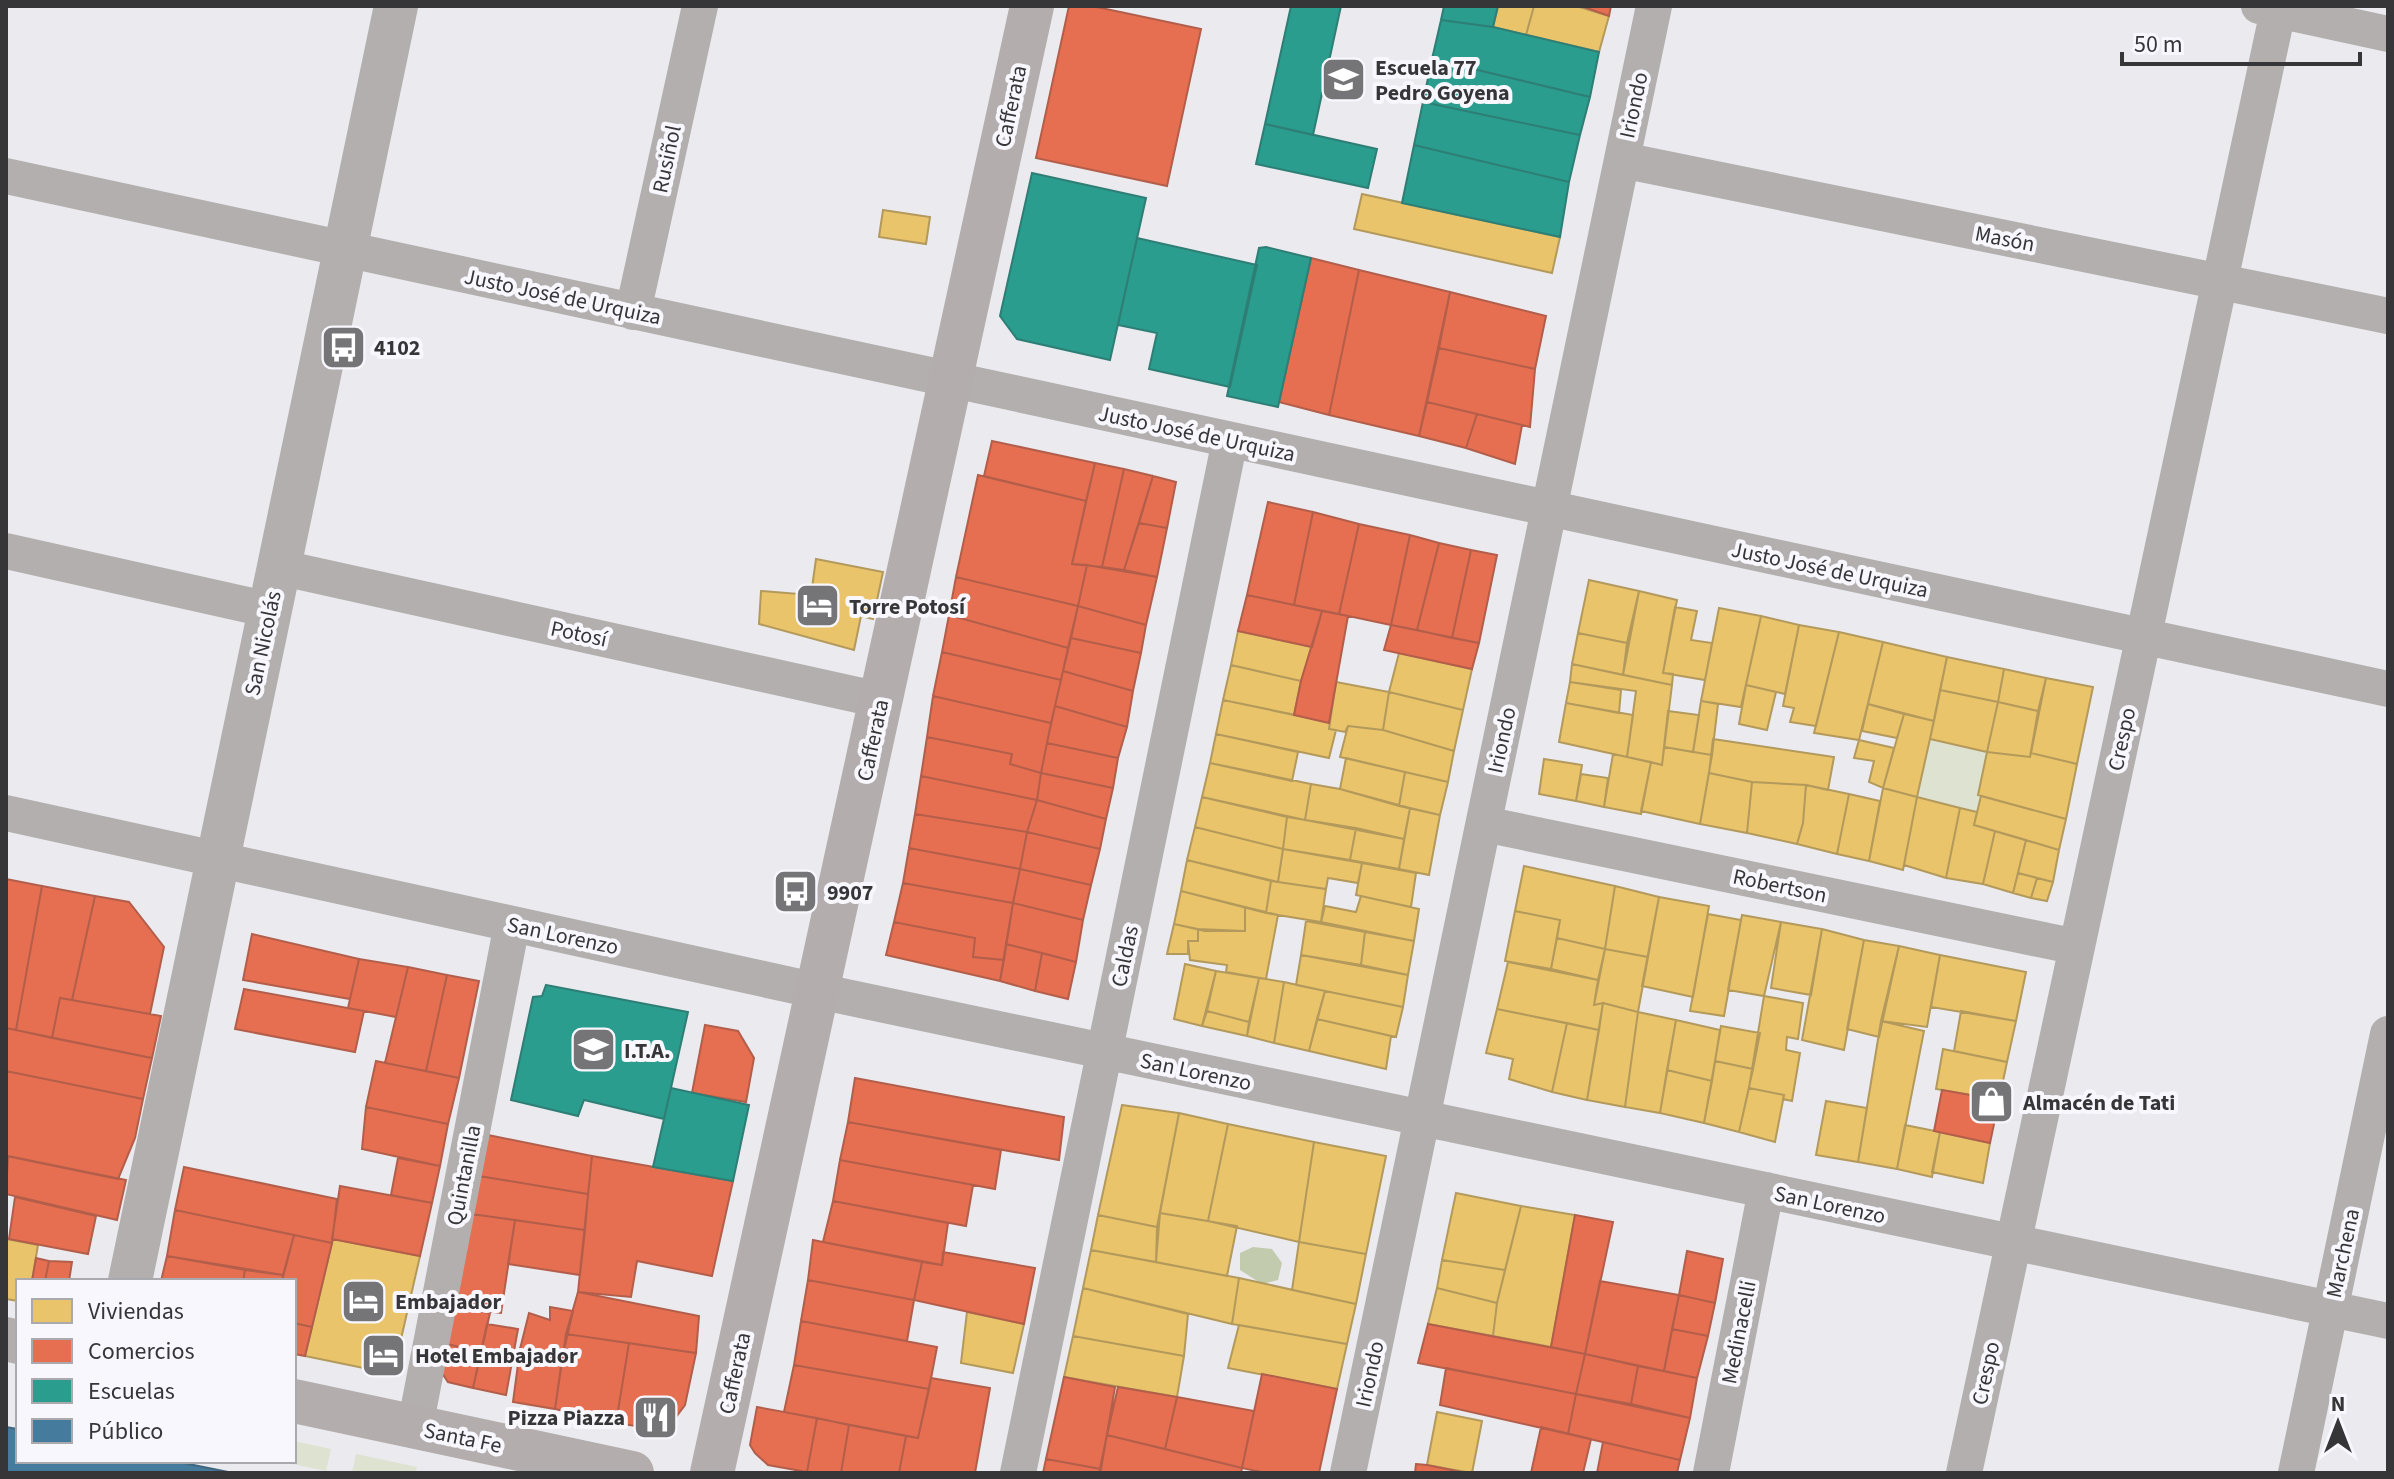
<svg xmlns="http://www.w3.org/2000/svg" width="2394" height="1479" font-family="'Source Sans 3',sans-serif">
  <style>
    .green { fill: #dde3d0 }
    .forest { fill: #c2cbae }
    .homes { fill: #e9c46a; stroke: #b3995b; stroke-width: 2 }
    .shops { fill: #e76f51; stroke: #b25e4a; stroke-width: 2 }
    .schools { fill: #2a9d8f; stroke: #2e7e75; stroke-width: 2 }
    .public { fill: #457b9d; stroke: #40667f; stroke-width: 2 }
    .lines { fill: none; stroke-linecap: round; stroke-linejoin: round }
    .minor { stroke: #b3afae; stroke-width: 36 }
    .tertiary { stroke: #b3afae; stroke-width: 44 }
    .secondary { stroke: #b3aead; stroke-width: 44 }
    .labels { text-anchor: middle; stroke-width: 8; stroke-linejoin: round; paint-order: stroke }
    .poi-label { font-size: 22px; font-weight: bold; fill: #363638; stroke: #f7f7fd; text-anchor: start }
    .street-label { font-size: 22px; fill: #363638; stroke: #f7f7fd }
  </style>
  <rect width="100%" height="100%" fill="#eaeaef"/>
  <path class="green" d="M1930,739l57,13 -9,43 3,1 -4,16 -60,-15z
    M294,1441l37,8 -5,22 -48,-10h16z
    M356,1454l61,13 -2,6h-63z"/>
  <path class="forest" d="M1253,1247l19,2 10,14 -4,17 -16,4 -22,-14v-17z"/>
  <path class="homes" d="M1498,6h36l-8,29 -33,-8z
    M1534,6h42l33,10 -10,36 -73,-17z
    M1362,194l198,43 -8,36 -198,-44z
    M883,210l47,7 -4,27 -47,-7z
    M816,559l67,13 -10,47 -12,-3 -7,34 -95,-26 2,-33 50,4z
    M1589,580l50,11 -12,52 -49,-10z
    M1639,591l38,9 -14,73 10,1 -1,11 -49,-10z
    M1675,607l22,4 -6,29 21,3 -7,37 -42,-7z
    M1719,608l42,8 -20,91 -40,-6z
    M1761,616l38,9 -14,69 -39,-9z
    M1799,625l40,7 -23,94 -26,-4 4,-14 -11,-2z
    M1238,631l74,16 -11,34 -70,-16z
    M1839,632l44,10 -24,98 -45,-7z
    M1578,633l49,10 -4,32 -51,-11z
    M1883,642l64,15 -13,64 -66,-17z
    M1399,653l73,16 -9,41 -74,-18z
    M1947,657l57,12 -6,33 -58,-12z
    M1572,664l100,21 -10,80 -35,-8 9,-66 -66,-9z
    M1231,665l70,16 -7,34 -71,-15z
    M2004,669l42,9 -8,33 -40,-9z
    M2046,678l47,9 -16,77 -46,-11z
    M1336,682l53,10 -6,38 -35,-4 -3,6 -16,-3z
    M1570,682l51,8 -2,23 -53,-10z
    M1746,685l30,7 -9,38 -28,-6z
    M1940,690l58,12 -11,50 -57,-13z
    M1389,692l74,18 -9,41 -71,-21z
    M1223,700l107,22 -1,7 7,1 -7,28 -113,-24z
    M1701,701l17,3 -6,51 -19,-3z
    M1998,702l40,9 -8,46 -43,-5z
    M1566,703l67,12 -6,42 -68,-15z
    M1868,704l36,10 -7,24 -35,-7z
    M1668,711l31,4 -6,37 -29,-5z
    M1904,714l30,7 -17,76 -34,-9z
    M1348,726l35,4 71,21 -6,31 -108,-25z
    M1216,734l82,18 -6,29 -82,-18z
    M1713,739l121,18 -6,33 -22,-5 -54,-3 -43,-9z
    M1859,740l35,8 -11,40 -14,-6 5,-21 -20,-3z
    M1664,747l48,8 -12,69 -59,-13 10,-49 11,3z
    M1987,752l43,5 1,-4 46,11 -11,55 -88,-24z
    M1613,754l38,8 -10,52 -37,-7z
    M1346,758l59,14 -6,34 -59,-17z
    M1544,759l38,6 -6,36 -37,-7z
    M1210,763l101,21 -6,36 -103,-23z
    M1405,772l43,10 -8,33 -41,-9z
    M1709,773l43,9 -5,51 -47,-9z
    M1581,774l27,4 -4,29 -28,-6z
    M1752,782l54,3 -3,38 -6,21 -50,-11z
    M1311,784l29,5 70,19 -6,31 -99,-19z
    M1806,785l43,9 -12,60 -40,-10 6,-21z
    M1883,788l34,9 -14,73 -34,-9z
    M1849,794l31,7 -11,60 -32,-7z
    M1981,796l85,23 -7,31 -85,-25z
    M1202,797l85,20 -4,32 -88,-22z
    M1917,797l43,11 -14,70 -42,-13z
    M1410,808l30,7 -11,60 -30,-6z
    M1960,808l17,4 -3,13 21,6 -12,53 -37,-6z
    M1287,817l69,11 -6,32 -67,-11z
    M1195,827l88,22 -5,33 -91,-22z
    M1356,828l48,11 -5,30 -49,-9z
    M1995,831l31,9 -13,53 -30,-9z
    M2026,840l33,10 -6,32 -35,-9z
    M1283,849l79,14 -4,20 -30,-5 -2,11 -48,-7z
    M1187,860l84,21 -5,32 -85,-22z
    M1362,863l54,10 -5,34 -55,-12z
    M1524,866l91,20 -10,63 -48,-11 3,-18 -45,-9z
    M2018,873l19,5 -6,20 -18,-5z
    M2037,878l16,4 -6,19 -16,-3z
    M1271,881l55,8 -5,33 -55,-9z
    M1615,886l44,11 -11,60 -43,-8z
    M1181,891l64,16v24h-40l-31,-7z
    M1361,896l58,13 -5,32 -93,-19 4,-16 31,6z
    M1659,897l50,9 -16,91 -51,-11z
    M1245,907l33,8 -12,64 -40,-7 1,-7 -37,-5 -2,-19h10v-12l47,2z
    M1515,911l45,9 -9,49 -46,-8z
    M1708,914l33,6 -17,96 -34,-5z
    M1742,915l39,7 -17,74 -36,-6z
    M1306,921l59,11 -4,33 -60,-10z
    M1781,922l41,7 -11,66 -40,-7z
    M1174,924l24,5v12h-10v13h-21z
    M1822,929l42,11 -20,110 -42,-10z
    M1365,932l49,9 -6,34 -47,-10z
    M1557,938l48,11 -7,31 -47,-11z
    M1864,940l35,6 -20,91 -32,-8z
    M1899,946l41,9 -13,72 -46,-6z
    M1605,949l43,8 -10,55 -35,-9 -9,2z
    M1301,955l107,20 -5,32 -107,-22z
    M1940,955l86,17 -10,49 -85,-14z
    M1508,962l90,18 -4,25 9,-2 -4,27 -102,-21z
    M1185,964l31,7 -14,55 -28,-7z
    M1216,971l43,7 -10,44 -42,-11z
    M1259,978l25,4 -10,61 -27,-7z
    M1284,982l41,9 -16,60 -35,-8z
    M1325,991l78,16 -7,30 -79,-18z
    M1764,996l39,7 -5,36 -11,-2 -1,13 14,3 -8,48 -9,-2 1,-4 -35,-7z
    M1603,1003l35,9 -13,95 -38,-7z
    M1497,1009l70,14 -15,69 -43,-13 4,-20 -27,-6z
    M1207,1011l42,11 -2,14 -45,-10z
    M1961,1011l55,10 -9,41 -53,-11z
    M1638,1012l38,8 -16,93 -35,-6z
    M1317,1019l74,17 -5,33 -77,-18z
    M1676,1020l44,10 -8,51 -45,-11z
    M1881,1021l43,10 -27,138 -39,-7z
    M1567,1023l32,7 -12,70 -35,-8z
    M1721,1026l39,7 -7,36 -38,-8z
    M1943,1049l64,13 -8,38 -63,-11z
    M1715,1061l38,8 -14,63 -35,-9z
    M1667,1070l45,11 -8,42 -44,-10z
    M1749,1088l35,7 -9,47 -36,-10z
    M1826,1101l41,7 -9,54 -42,-7z
    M1122,1105l57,8 -22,114 -59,-12z
    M1179,1113l49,11 -20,97 -48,-8z
    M1228,1124l86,18 -15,100 -91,-21z
    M1905,1125l35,7 -8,45 -35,-8z
    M1940,1132l50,11 -7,40 -51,-11z
    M1314,1142l72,14 -20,98 -67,-12z
    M1456,1193l65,13 -16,64 -63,-10z
    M1521,1206l54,9 -24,132 -58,-11 4,-33z
    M1160,1213l77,13 -10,50 -71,-14z
    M1098,1215l59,12 -1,35 -65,-12z
    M6,1239l32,6 -6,36h-14v20l-12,-2z
    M333,1239l87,17 -27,118 -88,-18z
    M1299,1242l67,12 -10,50 -64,-14z
    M1091,1250l148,28 -7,46 -149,-36z
    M1442,1260l63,10 -8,33 -60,-15z
    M1239,1278l117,26 -9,40 -115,-20z
    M1083,1288l105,26 -4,42 -111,-20z
    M1437,1288l60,15 -4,33 -65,-12z
    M967,1312l57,12 -11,49 -52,-10z
    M1239,1325l108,19 -10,45 -109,-21z
    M1073,1336l111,20 -7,41 -113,-20z
    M1437,1412l45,9 -10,52 -45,-8z"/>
  <path class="shops" d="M1069,6h23l109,23 -34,157 -131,-28z
    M1581,6h30l-2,10z
    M1311,258l48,12 -30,145 -50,-13z
    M1359,270l91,22 -31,144 -90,-21z
    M1450,292l96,24 -11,53 -96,-21z
    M1439,348l96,21 -5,58 -103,-25z
    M1427,402l50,12 -11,34 -47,-12z
    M1477,414l45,11 -7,39 -49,-16z
    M992,441l103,22 -9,38 -102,-25z
    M1095,463l29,6 -22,98 -30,-3z
    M1124,469l29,7 -29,94 -22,-3z
    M978,475l108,26 -14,63 15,1 -9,41 -122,-29z
    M1153,476l23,6 -9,46 -28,-5z
    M1268,502l45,10 -19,93 -47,-10z
    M1313,512l46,12 -20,90 -45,-9z
    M1139,523l28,5 -10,49 -33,-7z
    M1359,524l51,11 -19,90 -52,-11z
    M1410,535l29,8 -22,87 -26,-5z
    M1439,543l32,7 -19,88 -35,-8z
    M1471,550l26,5 -18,88 -27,-5z
    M1087,565l70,12 -11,48 -68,-19z
    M956,577l122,29 -10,42 -119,-33z
    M1247,595l75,16 -10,36 -74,-16z
    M1078,606l68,19 -5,28 -70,-15z
    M1322,611l26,5 -19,107 -35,-8 7,-34z
    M949,615l119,33 -7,32 -119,-28z
    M1391,625l88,18 -7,26 -88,-19z
    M1071,638l70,15 -8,38 -70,-20z
    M942,652l119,28 -10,43 -118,-27z
    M1063,671l70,20 -6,36 -72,-21z
    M933,696l118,27 -10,50 -31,-9 2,-10 -85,-17z
    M1055,706l72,21 -9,31 -71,-15z
    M927,737l85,17 -2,10 31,9 -4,27 -116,-24z
    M1047,743l71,15 -5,30 -72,-15z
    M1041,773l72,15 -7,31 -69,-19z
    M921,776l116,24 -10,32 -112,-18z
    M1037,800l69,19 -6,30 -73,-17z
    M915,814l112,18 -7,37 -111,-21z
    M1027,832l73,17 -9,36 -71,-16z
    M909,848l111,21 -7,34 -110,-20z
    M1020,869l71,16 -8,35 -70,-17z
    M6,879l36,7 -26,144 -10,-2z
    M903,883l110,20 -9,57 -31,-3 2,-19 -81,-16z
    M42,886l53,10 -23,104 -12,-2 -8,40 -36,-8z
    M95,896l34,6 35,45 -14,67 -78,-14z
    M1013,903l70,17 -7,42 -70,-18z
    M894,922l81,16 -2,19 31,3 -4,21 -114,-26z
    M252,934l107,25 -9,40 -107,-19z
    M1006,944l36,9 -7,38 -35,-10z
    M1042,953l34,9 -8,37 -33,-8z
    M359,959l49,8 -12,50 -48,-9z
    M408,967l39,8 -21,96 -41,-8z
    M447,975l32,6 -20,97 -33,-7z
    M244,989l120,22 -9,41 -120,-23z
    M60,998l101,18 -9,42 -100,-20z
    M705,1025l33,6 16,27 -8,44 -54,-9z
    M6,1028l146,30 -9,41 -137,-28z
    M376,1061l83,17 -11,46 -82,-17z
    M6,1071l137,28 -8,39 -17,41 -112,-23z
    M855,1078l209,39 -5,43 -211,-38z
    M1942,1090l57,10 -9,43 -56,-12z
    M366,1107l82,17 -8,42 -78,-17z
    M848,1122l153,28 -6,39 -155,-29z
    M488,1135l104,21 -4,38 -109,-18z
    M8,1156l118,24 -9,40 -111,-26z
    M592,1156l141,25 -21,95 -75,-15 -6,36 -53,-5z
    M398,1158l42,8 -8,37 -41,-8z
    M840,1160l133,25 -7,41 -133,-25z
    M184,1167l153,32 -5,44 -157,-33z
    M479,1176l109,18 -3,36 -114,-16z
    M340,1186l92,17 -12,53 -88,-17z
    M15,1197l81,19 -8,38 -79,-15z
    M833,1201l115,22 -6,42 -119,-23z
    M175,1210l119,25 -11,40 -116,-19z
    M471,1214l44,6 -14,93 -50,-6z
    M1575,1215l38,7 -28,132 -34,-7z
    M515,1220l70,10 -5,45 -72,-11z
    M294,1235l38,8 -20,84 -18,-4v-42h-12z
    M813,1240l109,22 -8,38 -106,-20z
    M1687,1251l36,8 -8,44 -36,-8z
    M943,1252l92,16 -11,56 -110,-24 8,-38 20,3z
    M167,1256l78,14 -2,11h-82z
    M36,1258l13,3 -4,20h-13z
    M49,1261l23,1 -3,19h-24z
    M245,1270l38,5 -1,6h-39z
    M808,1280l106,20 -7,41 -106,-20z
    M1600,1281l79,14 -15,76 -79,-17z
    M578,1292l121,24 -3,37 -130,-19z
    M1679,1295l36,8 -7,33 -36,-7z
    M451,1307l39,6 -9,40 -37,-10z
    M550,1307l23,4 -11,48 -42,-10 9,-36 21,7z
    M801,1321l136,26 -8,42 -135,-24z
    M294,1323l18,4 -7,29 -11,-2z
    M487,1324l31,5 -12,66 -33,-7z
    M1428,1324l157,30 -9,40 -158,-31z
    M1672,1329l36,7 -11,42 -33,-7z
    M566,1334l63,9 -13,80 -61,-14z
    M444,1343l37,10 -8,35 -25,-6 -10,-15z
    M629,1343l67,10 -11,52 -12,16 -18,8 -39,-6z
    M520,1349l42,10 -7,50 -42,-7z
    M1585,1354l53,12 -7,38 -55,-10z
    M794,1365l135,24 -11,49 -134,-26z
    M1638,1366l59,12 -7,40 -59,-14z
    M1446,1368l130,26 -8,40 -128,-29z
    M1262,1374l75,15 -18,84h-53l-24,-5z
    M1064,1377l51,10 -14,82 -55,-10z
    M931,1378l59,10 -15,85h-76l7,-37 12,2z
    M1118,1387l59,10 -12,52 -58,-14z
    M1576,1394l114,24 -10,42 -112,-26z
    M1177,1397l77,14 -12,57 -77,-19z
    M757,1407l60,11 -10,54 -39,-7 -13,-12 -5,-8z
    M817,1418l32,7 -8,48 -34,-1z
    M849,1425l57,11 -7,37h-58z
    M1541,1427l50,12 -8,34h-52z
    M1107,1435l135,33 -1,5h-142z
    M1603,1442l77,18 -3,13h-80z
    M1046,1459l55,10 -1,4h-57z
    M1416,1464l11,1 39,8h-51z"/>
  <path class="schools" d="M1291,6h50l-28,129 -48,-11z
    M1444,6h54l-5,21 -52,-7z
    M1441,20l52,7 106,25 -9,45 -158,-38z
    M1432,59l158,38 -10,38 -157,-33z
    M1423,102l157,33 -11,47 -155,-37z
    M1265,124l112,25 -9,39 -112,-24z
    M1414,145l155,37 -9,55 -158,-34z
    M1032,173l114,25 -36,162 -93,-21 -17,-23z
    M1137,238l120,27 -27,122 -81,-18 8,-36 -39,-8z
    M1266,247l45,11 -33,149 -51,-11 32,-148z
    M546,985l142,27 -24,107 -80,-19 -6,16 -67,-16 22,-103 9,-1z
    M671,1088l78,17 -16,76 -80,-14z"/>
  <path class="public" d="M6,1427l12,2v32h156l59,12h-227z"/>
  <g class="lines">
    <path class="minor" d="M2259,6l129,28
      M1622,160l766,156
      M6,176l2382,513
      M633,312l67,-306
      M6,551l264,59
      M278,567l602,133
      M6,813l812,178 1570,330
      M1484,824l593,123
      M415,1427l97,-503
      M1018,1473l212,-1033
      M1348,1473l306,-1467
      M1711,1473l55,-283
      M1964,1473l315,-1467
      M2296,1473l92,-439"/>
    <path class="tertiary" d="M130,1281l266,-1275"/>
    <path class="secondary" d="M6,1339l12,3
      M294,1401l338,72
      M712,1473l320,-1467"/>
  </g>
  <defs>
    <symbol id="school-square" viewBox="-11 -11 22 22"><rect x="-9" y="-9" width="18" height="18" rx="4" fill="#757578" stroke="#f7f7fd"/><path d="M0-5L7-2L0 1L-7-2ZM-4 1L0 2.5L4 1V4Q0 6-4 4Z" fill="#fff"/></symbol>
    <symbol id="bus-square" viewBox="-11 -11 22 22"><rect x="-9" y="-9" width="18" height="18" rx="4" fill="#757578" stroke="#f7f7fd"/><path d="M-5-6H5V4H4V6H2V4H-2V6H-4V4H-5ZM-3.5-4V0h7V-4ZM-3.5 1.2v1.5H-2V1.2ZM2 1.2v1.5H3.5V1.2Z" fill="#fff"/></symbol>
    <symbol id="hotel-square" viewBox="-11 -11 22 22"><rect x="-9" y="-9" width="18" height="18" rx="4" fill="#757578" stroke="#f7f7fd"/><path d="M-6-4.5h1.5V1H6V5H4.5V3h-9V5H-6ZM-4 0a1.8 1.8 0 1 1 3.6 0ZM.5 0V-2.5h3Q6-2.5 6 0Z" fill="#fff"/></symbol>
    <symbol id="shop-square" viewBox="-11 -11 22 22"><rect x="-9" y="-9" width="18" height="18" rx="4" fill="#757578" stroke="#f7f7fd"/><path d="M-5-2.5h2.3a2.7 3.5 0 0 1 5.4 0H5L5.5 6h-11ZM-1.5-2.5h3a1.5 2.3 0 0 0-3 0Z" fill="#fff"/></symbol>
    <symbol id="restaurant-square" viewBox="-11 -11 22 22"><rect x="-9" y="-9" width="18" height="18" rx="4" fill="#757578" stroke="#f7f7fd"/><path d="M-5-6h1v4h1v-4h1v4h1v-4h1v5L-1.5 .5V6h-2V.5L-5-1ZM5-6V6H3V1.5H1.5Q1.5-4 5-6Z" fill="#fff"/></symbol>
  </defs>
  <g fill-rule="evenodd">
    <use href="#school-square" x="1318" y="54" width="51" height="51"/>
    <use href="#bus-square" x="318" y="322" width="51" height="51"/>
    <use href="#hotel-square" x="792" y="580" width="51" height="51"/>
    <use href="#bus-square" x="770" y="866" width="51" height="51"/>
    <use href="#school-square" x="568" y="1024" width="51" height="51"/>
    <use href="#shop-square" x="1966" y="1076" width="51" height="51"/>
    <use href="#hotel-square" x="338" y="1276" width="51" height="51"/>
    <use href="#hotel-square" x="358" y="1330" width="51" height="51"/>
    <use href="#restaurant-square" x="630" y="1392" width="51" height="51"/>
  </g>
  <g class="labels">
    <g class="poi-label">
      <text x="1375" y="75">Escuela 77<tspan x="1375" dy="25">Pedro Goyena</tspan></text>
      <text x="374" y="355">4102</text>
      <text x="849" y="614">Torre Potosí</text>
      <text x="827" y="900">9907</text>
      <text x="624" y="1058">I.T.A.</text>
      <text x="2023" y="1110">Almacén de Tati</text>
      <text x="395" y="1309">Embajador</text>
      <text x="415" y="1363">Hotel Embajador</text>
      <text x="625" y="1425" text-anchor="end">Pizza Piazza</text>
    </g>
    <g class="street-label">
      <text transform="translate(1633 105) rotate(-78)" y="8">Iriondo</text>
      <text transform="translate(1010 106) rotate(-78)" y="8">Cafferata</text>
      <text transform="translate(666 159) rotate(-78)" y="8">Rusiñol</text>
      <text transform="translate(2005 238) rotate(11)" y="8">Masón</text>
      <text transform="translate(563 296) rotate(12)" y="8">Justo José de Urquiza</text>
      <text transform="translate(1197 433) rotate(12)" y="8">Justo José de Urquiza</text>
      <text transform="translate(1830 569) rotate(12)" y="8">Justo José de Urquiza</text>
      <text transform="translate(579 633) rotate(12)" y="8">Potosí</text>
      <text transform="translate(262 643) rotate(-78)" y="8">San Nicolás</text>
      <text transform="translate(2121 739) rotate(-78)" y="8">Crespo</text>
      <text transform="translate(872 740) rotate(-78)" y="8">Cafferata</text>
      <text transform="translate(1501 740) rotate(-78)" y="8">Iriondo</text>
      <text transform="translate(1780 885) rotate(12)" y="8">Robertson</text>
      <text transform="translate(563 935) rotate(12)" y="8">San Lorenzo</text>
      <text transform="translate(1124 956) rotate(-78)" y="8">Caldas</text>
      <text transform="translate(1196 1071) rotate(12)" y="8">San Lorenzo</text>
      <text transform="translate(463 1175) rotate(-79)" y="8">Quintanilla</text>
      <text transform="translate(1830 1204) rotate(12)" y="8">San Lorenzo</text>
      <text transform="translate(2342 1253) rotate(-78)" y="8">Marchena</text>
      <text transform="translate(1738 1332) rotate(-79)" y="8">Medinacelli</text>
      <text transform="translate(734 1373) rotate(-78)" y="8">Cafferata</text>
      <text transform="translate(1985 1373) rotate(-78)" y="8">Crespo</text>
      <text transform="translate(1369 1374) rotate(-78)" y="8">Iriondo</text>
      <text transform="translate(463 1437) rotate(12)" y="8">Santa Fe</text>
    </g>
  </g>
  <rect width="2394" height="1479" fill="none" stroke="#363638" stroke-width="16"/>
  <rect x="16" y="1279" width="280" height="184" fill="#f7f7fd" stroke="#aaaaae" stroke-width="2"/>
  <rect x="32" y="1299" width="40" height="24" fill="#e9c46a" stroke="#aaaaae" stroke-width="2"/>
  <text x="88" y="1319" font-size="24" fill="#363638">Viviendas</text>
  <rect x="32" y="1339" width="40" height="24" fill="#e76f51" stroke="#aaaaae" stroke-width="2"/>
  <text x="88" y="1359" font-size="24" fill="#363638">Comercios</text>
  <rect x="32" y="1379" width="40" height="24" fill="#2a9d8f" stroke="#aaaaae" stroke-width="2"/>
  <text x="88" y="1399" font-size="24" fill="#363638">Escuelas</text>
  <rect x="32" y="1419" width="40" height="24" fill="#457b9d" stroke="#aaaaae" stroke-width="2"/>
  <text x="88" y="1439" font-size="24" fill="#363638">Público</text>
  <g transform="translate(2338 1423)" stroke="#f7f7fd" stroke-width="6" paint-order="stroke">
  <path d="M0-6L14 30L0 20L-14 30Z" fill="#363638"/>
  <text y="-12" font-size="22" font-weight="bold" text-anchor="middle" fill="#363638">N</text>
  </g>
  <path d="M2122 52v12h238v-12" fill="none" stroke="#363638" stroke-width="4"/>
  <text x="2134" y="52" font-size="24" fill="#363638" stroke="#f7f7fd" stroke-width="6" paint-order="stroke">50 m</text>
</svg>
